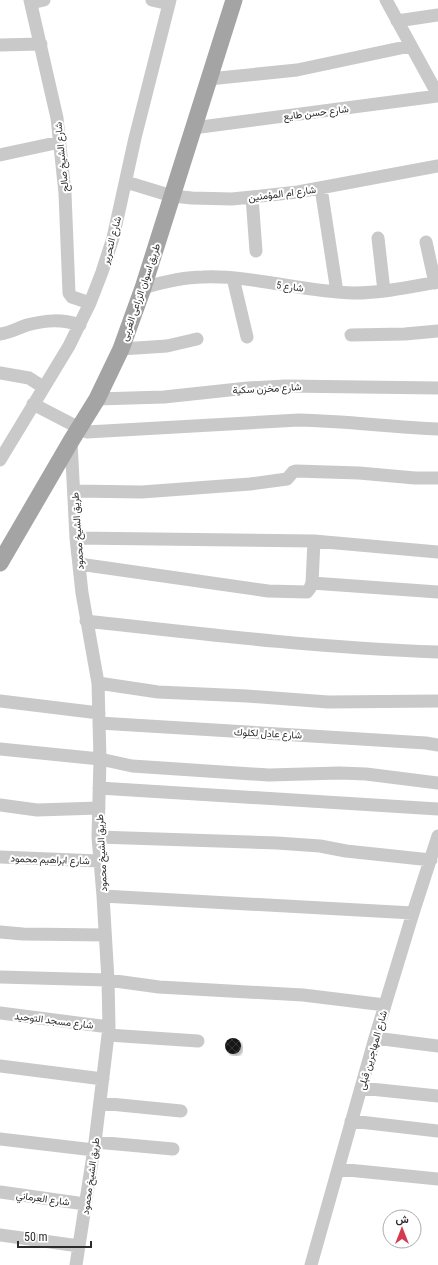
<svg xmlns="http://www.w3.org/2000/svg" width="438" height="1265" font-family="'Roboto Condensed',Vazirmatn,sans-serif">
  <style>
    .building { fill: url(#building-cross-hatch); filter: url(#shadow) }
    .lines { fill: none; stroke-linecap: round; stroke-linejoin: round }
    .minor { stroke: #c9c9c9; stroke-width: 13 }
    .major { stroke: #a4a4a4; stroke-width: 17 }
    .labels { text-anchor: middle; stroke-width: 4; stroke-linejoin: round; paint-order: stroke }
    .street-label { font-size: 10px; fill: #2c2c2c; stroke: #fff }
  </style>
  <defs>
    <pattern id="building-cross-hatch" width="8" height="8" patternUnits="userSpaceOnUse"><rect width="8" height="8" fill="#131313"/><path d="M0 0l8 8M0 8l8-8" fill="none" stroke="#363636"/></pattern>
    <filter id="shadow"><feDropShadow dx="2.5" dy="2.5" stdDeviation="1" flood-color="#0004"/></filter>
  </defs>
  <rect width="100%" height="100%" fill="#fff"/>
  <path class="building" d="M225 1046a8 8 0 1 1 16 0a8 8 0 1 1-16 0Z"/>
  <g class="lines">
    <path class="minor" d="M30,0l27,118 8,75 4,100 3,4 18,6
      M152,0l17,4
      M386,0l52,95
      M31,3l13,-3
      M397,21l41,-6
      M0,45l41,-1
      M209,79l88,-9 113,-24
      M193,128l245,-32
      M0,155l60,-13
      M126,182l46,14 20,2 40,1 66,-7 140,-26
      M321,188l16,104
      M252,197l4,54
      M378,238l6,53
      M426,242l9,41
      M233,278l14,59
      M143,288c20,-6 39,-11 60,-11 50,-2 100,15 151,16 28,0 56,-6 84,-11
      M0,334c9,-1 18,-6 27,-9 20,-5 34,-6 53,0
      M351,335l54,-1 33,-3
      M121,349l46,-3 30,-7
      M0,373l29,5 14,9
      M97,399l67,-2 84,-9 37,-2 153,2
      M33,404l54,28 212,-12c46,1 92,7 139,9
      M71,441l5,97 6,55 16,90 2,76 -2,78 5,59 5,84 1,47 -14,115 -19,123
      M0,460l69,-114 21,-43 12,-31 11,-34 22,-100 35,-138
      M74,491l68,1 108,-8 37,-5 6,-7 3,-1 63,2 56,5h23
      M76,538l238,3 124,11
      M79,564l189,27 39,1 3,-4 2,-5 2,-42
      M312,583l126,9
      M86,621c117,13 234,27 352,31
      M98,683l60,9 89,4 81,6 110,-1
      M0,701l99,12
      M99,723l327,20 12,2
      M0,749l100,10 32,7 137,9 70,-2 27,1 72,9
      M99,788l339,21
      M0,805l37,5 62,-2
      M98,837l179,6 43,3 26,5 85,9
      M0,857l100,4
      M103,896l310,17
      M0,932l23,2 82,1
      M0,977l108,3 51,7 144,8 82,10
      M0,1013l109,14
      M108,1035l90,6
      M375,1038l63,8
      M0,1066l103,13
      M361,1088l77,8
      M100,1103l81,8
      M351,1121l87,10
      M0,1139l94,11
      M95,1142l78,7
      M338,1169l100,10
      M0,1192l85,12
      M0,1235l79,11
      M311,1265l64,-227 38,-125 25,-77"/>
    <path class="major" d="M0,563l71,-122 26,-42 24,-50 22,-61 91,-288"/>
  </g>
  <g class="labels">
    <g class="street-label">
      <text transform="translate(316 112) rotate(-7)" y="4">شارع حسن طايع</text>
      <text transform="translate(61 157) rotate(-96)" y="4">شارع الشيخ صالح</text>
      <text transform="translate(282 193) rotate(-7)" y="4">شارع ام المؤمنين</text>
      <text transform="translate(111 240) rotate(-75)" y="4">شارع التحرير</text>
      <text transform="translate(290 286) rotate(7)" y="4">شارع 5</text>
      <text transform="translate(140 292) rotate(-71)" y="4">طريق اسوان الزراعى الغربى</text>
      <text transform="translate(267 388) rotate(-3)" y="4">شارع مخزن سكية</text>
      <text transform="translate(77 531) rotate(-94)" y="4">طريق الشيخ محمود</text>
      <text transform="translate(268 733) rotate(3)" y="4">شارع عادل لكلوك</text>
      <text transform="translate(101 853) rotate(-93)" y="4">طريق الشيخ محمود</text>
      <text transform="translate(50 859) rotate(2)" y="4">شارع ابراهيم محمود</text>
      <text transform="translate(54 1020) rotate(7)" y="4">شارع مسجد التوحيد</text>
      <text transform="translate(372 1050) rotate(-74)" y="4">شارع المهاجرين قبلى</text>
      <text transform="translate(90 1176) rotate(-82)" y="4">طريق الشيخ محمود</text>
      <text transform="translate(43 1198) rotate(8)" y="4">شارع العرماني</text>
    </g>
  </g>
  <g transform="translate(402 1229)"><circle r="19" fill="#ffffff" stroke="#ababab"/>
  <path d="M0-3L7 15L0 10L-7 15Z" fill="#d53b4f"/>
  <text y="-6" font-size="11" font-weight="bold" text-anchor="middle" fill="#2c2c2c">ش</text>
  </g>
  <path d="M18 1241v6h73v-6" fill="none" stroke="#2c2c2c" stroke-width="2"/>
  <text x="24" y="1241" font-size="12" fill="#2c2c2c" stroke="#ffffff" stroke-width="3" paint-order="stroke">50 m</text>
</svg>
